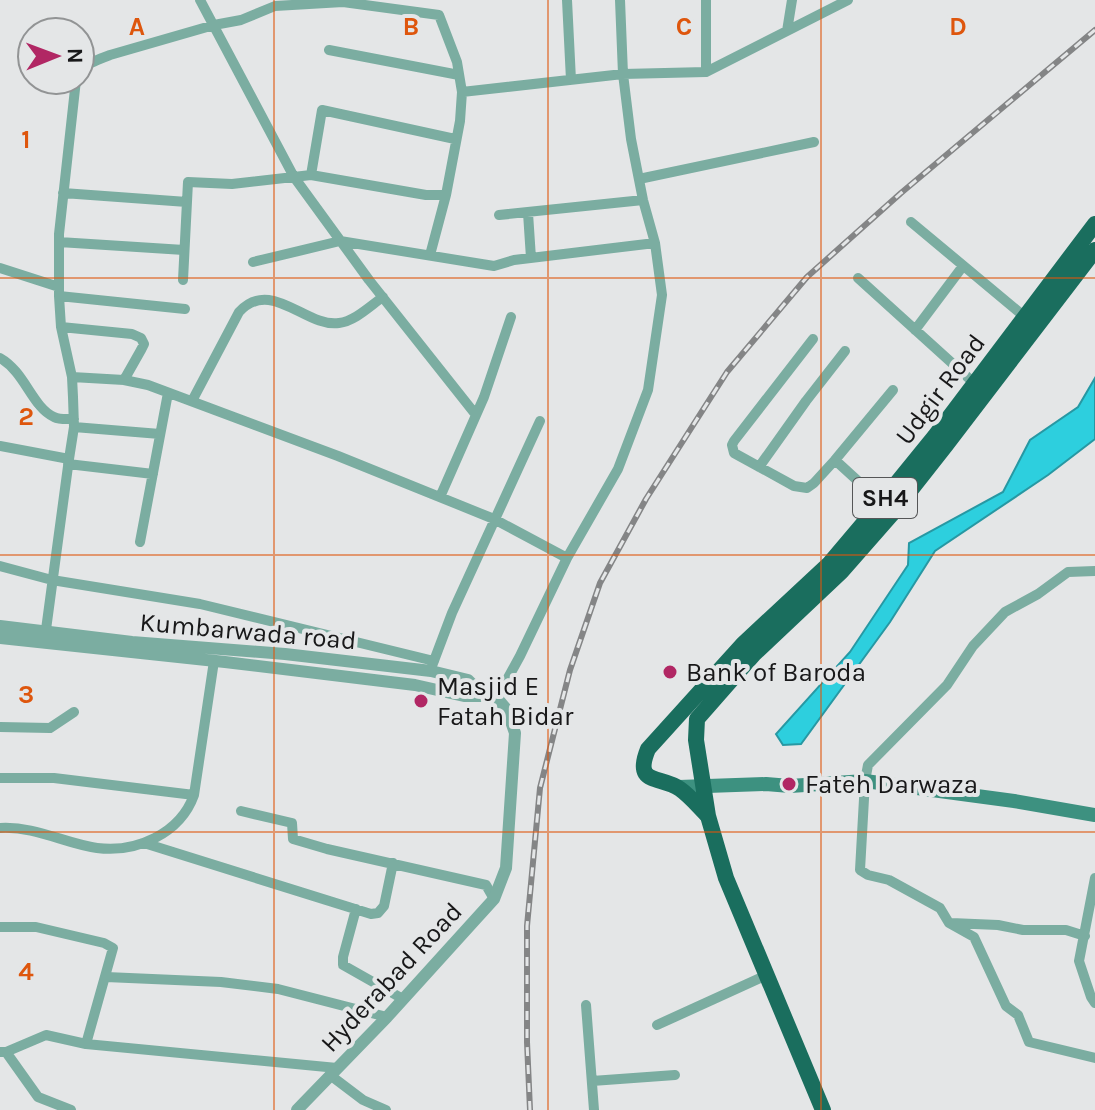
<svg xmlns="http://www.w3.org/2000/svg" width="1095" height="1110" font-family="Karla,sans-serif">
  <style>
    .water { fill: #2dcfde; stroke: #2798a3; stroke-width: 2 }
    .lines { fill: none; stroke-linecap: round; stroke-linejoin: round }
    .minor { stroke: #7bada1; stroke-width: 10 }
    .tertiary { stroke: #7bada1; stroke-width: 12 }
    .secondary { stroke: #3d9180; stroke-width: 14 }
    .trunk { stroke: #1a6e5e; stroke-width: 16 }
    .rail-casing { stroke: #848586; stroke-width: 6 }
    .rail { stroke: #e4e6e7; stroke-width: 3; stroke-dasharray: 9; stroke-linecap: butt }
    .grid { fill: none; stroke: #de560d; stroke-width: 2; stroke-opacity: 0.55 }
    .poi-dot { fill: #b12764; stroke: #e4e6e7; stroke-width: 3 }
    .labels { text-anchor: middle; stroke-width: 8; stroke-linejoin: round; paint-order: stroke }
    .shield { fill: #e4e6e7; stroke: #555657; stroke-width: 2 }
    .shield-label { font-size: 24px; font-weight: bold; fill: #181819 }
    .street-label { font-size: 26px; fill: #181819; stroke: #e4e6e7 }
    .poi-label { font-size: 26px; fill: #181819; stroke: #e4e6e7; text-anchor: start }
    .grid-label { font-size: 26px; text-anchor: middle; font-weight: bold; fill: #de560d; stroke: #e4e6e7; stroke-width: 8; stroke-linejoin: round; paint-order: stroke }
  </style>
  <rect width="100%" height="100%" fill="#e4e6e7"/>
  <path class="water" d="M1095,378v61l-47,36 -113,76 -45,71 -89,122 -18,1 -7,-11 74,-82 58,-87 1,-22 94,-51 27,-52 48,-33z"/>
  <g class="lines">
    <path class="minor" d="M200,0l94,177 75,103 107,135
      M567,0l4,80
      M706,0v72
      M787,31l5,-31
      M329,50l130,25
      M80,73c6,-10 20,-14 30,-18l104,-30 27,-5 34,-14 68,-4 96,13 18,47 5,30 161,-18 83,-2 142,-72
      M311,175l115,20h20l14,-74 2,-29
      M639,179l175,-37
      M63,193l124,9
      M528,213l3,45
      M499,215l144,-15
      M911,222l114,95
      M59,242l125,8
      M430,255l16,-60
      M253,262l87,-21 154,25 20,-6 141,-17
      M0,268l59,19
      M858,278l116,105
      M183,280l5,-98 44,2 79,-9 11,-65 133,29
      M59,296l126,13
      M61,327l71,7 9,4 3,6 -3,6 -17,30
      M915,330l48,-64
      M813,339l-79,102 -2,4 2,8 60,33 13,2 7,-5 21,-23 58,-70
      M0,358c25,14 32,49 54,59 6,3 13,2 20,2
      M72,377l52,3 24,5 190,71 156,63 73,39
      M192,401l47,-89c32,-35 67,16 100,11 16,-2 31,-17 44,-26
      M74,427l86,7
      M0,446l69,13 -24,178
      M69,459l5,-32 -1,-30 -1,-20 -11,-50 -2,-31v-62l17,-154
      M835,460l47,43
      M68,464l85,10
      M759,467l47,-66 39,-50
      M440,497l44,-100 27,-80
      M140,542l28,-149
      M0,566l52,14 148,24 234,57
      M1095,571l-27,1 -30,22 -33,18 -32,34 -26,39 -79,80 -3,16 -5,89 8,5 21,5 51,28 9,15 25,14 32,69 12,9 11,27 66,16
      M432,666l20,-53 88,-192
      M497,698l23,-42 47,-98 51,-89 30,-79 14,-95 -7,-52 -12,-43 -12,-61 -8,-65 -3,-74
      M0,727l50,1 24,-16
      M0,778h54l140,17
      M241,811l51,12 1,16 34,10 159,36 8,14
      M0,828c36,-2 63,15 97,20 39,5 83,-14 97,-53l20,-134
      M144,843l227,71 7,-1 6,-7 9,-43
      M1095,878l-16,83 12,36 4,6
      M356,909l-13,48v8l60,34
      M951,923l47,2 25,5h43l19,6
      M0,927h36l68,16 9,5 -27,96 251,24
      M106,977l115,5 57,7 109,28
      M586,1005l8,105
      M657,1025l110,-50
      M0,1052h6l32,45 33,13
      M6,1052l40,-17 40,9
      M330,1075l33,25 23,10
      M592,1081l83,-6"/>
    <path class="tertiary" d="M0,626l132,16 153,12 146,17 37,9 16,16 13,2 10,12 8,23 -9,135 -12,31 -107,118 -90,93
      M0,638l225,24 190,23 49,11h20"/>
    <path class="secondary" d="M679,787l87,-3 24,2 75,-5 149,20 81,14"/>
    <path class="trunk" d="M708,816c-9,-9 -18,-20 -28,-27 -20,-14 -47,-3 -32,-40l95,-105 87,-81 49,-58 56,-69 160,-212
      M823,1110l-97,-232 -18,-62 -12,-76 1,-21 57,-65 87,-82 50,-57 55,-70 149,-195"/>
    <defs>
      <path id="rail" d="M530,1110l-3,-68v-116l13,-138 30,-118 30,-87 46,-84 81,-127 80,-95 94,-84 194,-163"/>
    </defs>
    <use href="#rail" class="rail-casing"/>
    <use href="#rail" class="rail"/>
  </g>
  <path class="grid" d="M274,0v1110M548,0v1110M821,0v1110M0,278h1095M0,555h1095M0,832h1095"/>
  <g class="poi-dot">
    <circle cx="670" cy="672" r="8"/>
    <circle cx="421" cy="701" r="8"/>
    <circle cx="789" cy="784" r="8"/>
  </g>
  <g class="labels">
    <rect class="shield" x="853" y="478" width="64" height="40" rx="6"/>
    <g class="shield-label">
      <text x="885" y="506">SH4</text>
    </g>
    <g class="street-label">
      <text transform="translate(940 389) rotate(-53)" y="9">Udgir Road</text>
      <text transform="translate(248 631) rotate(5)" y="9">Kumbarwada road</text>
      <text transform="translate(391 977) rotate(-47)" y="9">Hyderabad Road</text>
    </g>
    <g class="poi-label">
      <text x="686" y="681">Bank of Baroda</text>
      <text x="437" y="695">Masjid E<tspan x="437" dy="30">Fatah Bidar</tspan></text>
      <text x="805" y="793">Fateh Darwaza</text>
    </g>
  </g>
  <g class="grid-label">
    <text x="137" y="35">A</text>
    <text x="411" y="35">B</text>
    <text x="684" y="35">C</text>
    <text x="958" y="35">D</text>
    <text x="26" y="148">1</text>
    <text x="26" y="425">2</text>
    <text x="26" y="703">3</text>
    <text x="26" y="980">4</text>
  </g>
  <g transform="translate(56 56) rotate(89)"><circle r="38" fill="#e4e6e7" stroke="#929495" stroke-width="2"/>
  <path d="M0-6L14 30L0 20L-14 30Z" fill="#b12764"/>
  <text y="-12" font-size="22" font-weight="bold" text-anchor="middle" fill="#181819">N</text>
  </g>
</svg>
